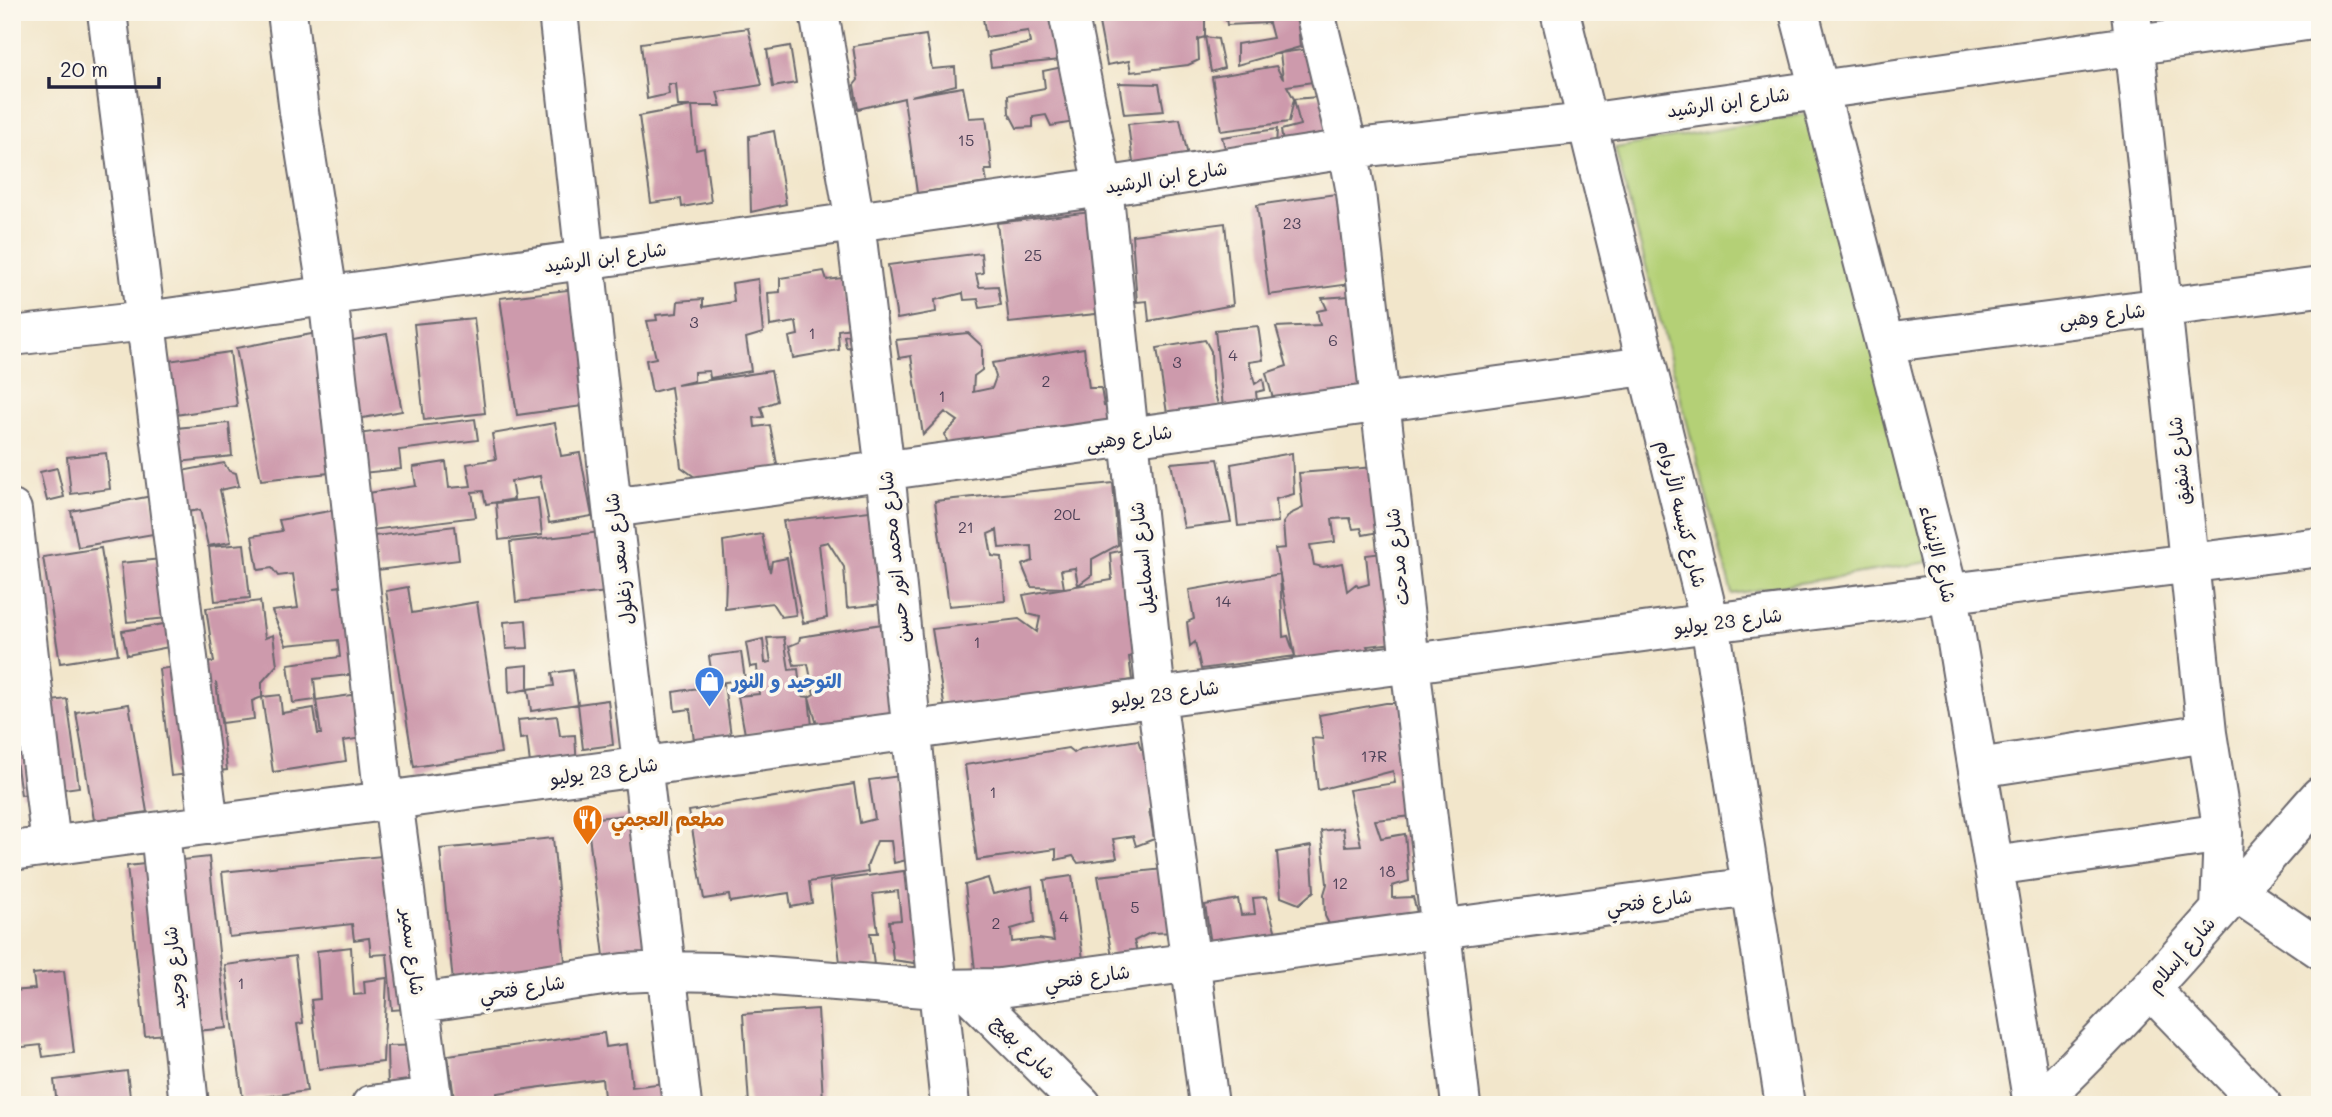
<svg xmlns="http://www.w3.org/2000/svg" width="2332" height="1117" font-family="Mali,'Playpen Sans Arabic',sans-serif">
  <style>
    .green { fill: #b4d076; stroke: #6b7958; stroke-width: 2 }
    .building { fill: #cd9aac }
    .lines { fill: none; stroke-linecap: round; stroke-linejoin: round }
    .minor-casing { stroke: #6b676d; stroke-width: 42 }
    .minor { stroke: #fff; stroke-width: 38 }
    .labels { text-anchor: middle; stroke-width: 7; stroke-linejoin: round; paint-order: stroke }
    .number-label { font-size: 16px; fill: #4d4057 }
    .street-label { font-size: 19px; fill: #22223b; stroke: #fbf7ec }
    .shop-label { font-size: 19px; font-weight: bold; fill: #366cbe; stroke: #fbf7ec; text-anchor: start }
    .food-label { font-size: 19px; font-weight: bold; fill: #c56008; stroke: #fbf7ec; text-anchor: start }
  </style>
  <rect width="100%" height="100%" fill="#fbf7ec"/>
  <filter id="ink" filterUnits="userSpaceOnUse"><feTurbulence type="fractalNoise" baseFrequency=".0143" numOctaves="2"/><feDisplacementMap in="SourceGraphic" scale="14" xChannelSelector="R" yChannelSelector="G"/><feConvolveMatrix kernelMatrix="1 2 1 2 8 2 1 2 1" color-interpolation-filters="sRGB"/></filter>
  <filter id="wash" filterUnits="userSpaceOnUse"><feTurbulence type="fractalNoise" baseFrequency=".00686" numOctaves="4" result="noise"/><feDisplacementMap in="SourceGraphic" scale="28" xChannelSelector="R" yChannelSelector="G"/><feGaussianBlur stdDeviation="1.57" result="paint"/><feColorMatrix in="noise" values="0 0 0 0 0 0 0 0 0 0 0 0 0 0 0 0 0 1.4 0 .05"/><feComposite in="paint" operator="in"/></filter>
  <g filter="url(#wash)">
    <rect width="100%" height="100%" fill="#f2e6cb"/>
    <path class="green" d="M1816,112l113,450 -197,32 -117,-446z"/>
    <g id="blocks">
      <path class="building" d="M982,12h80l8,47 -79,8 -2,-15 41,-9 -2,-12 -42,6z
        M1097,12h121l1,3 -14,2v20l-7,2 1,21 -11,5 -57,7 -2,-11 -22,4z
        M1225,12h72l3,35 -63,18v-21l36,-6 -4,-15 -42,2z
        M748,28l14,57 -45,7 4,14h-43l-2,-22h-8l1,10 -22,5 -6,-56z
        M926,35l6,34 23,-2 1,18 -45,11 52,-9 6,31 17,-1 6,53h-7l2,13 -70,10 -13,-95 -46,11 -4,-24 4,-5 -5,-34z
        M1205,37l13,2 6,29 -13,4z
        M790,46l6,37 -23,4 -6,-37z
        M1330,46l8,32 -51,8 7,13 -5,23 -68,9 -9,-54 64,-11 7,13 -3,-26z
        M1063,67l17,54 -29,5 -5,-11 -13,2v10l-16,1 -8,-15 -1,-18 37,-7 -2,-17z
        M1119,83l40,1 5,27 -40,3z
        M1330,96l11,45 -57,9 -3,-20 19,-5 -6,-26z
        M692,106l4,44 8,-2 7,54 -29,5 -1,-8 -30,4 -12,-87z
        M1180,119l9,42 -55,9 -6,-46z
        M1277,129l-1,18 -49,8 -5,-18z
        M774,131l12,73 -35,8 -2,-76z
        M1350,192l16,90 -97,13 -12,-90z
        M1091,212l14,101 -96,10 -12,-100z
        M1225,223l8,82 -84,16 -2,-20 -10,1 -5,-67z
        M981,253l2,20 -7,1 3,13 19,-1 3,19 -21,3 -2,-9 -14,1 -1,-7 -28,7 1,12 -39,7 -9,-54z
        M824,271l3,9 15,-2 3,22h8l3,16 25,-2 7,34 -33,5v-5l-9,-1 -2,-11 8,-2 -1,-6 -13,2 1,20 -46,8 -4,-21 9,-2 -2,-13 -26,4 -2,-33 12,-1v-14z
        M758,279l5,54 -17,5 5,33 -41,7 -1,-7 -15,1v9l-17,4 94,-14 6,30 -16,6 3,10 -10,1 1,9 15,-2 8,45 -75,13 -22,-16 -10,-80 -19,5 -6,-32 10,-2 -9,-37 10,-1 -1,-5 21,-2 1,-12 25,-2v8l31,-5 -2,-19z
        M584,288l13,116 -80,11 -17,-117z
        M1350,296l28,92 -103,18 -9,-33 21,-7 -11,-39 44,-2 -3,-14 10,-2 -5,-11z
        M474,318l11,95 -61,7 -10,-96z
        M1258,326l5,34 -14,2 6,22 8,-5 2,11 -9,2 2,19 -34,6 -9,-87z
        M317,333l22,139 -78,8 -25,-132z
        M968,333l14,13v24l-8,6 -1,16 19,-4 4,-11 -4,-14 92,-15 5,40h12l3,18 7,1 4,26 -166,16 -4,-15 13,-13 -13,-9 -22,23 -12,-79 -12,2 -3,-18z
        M387,334l15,77 -45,8 -15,-77z
        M1205,340l6,11 1,30 7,28 -51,11 -11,-72z
        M230,352l7,54 -62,9 -7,-54z
        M475,419l3,21 -79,10 2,19 -39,4 -5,-39z
        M229,423l3,33 -53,6 -3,-34z
        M555,423l6,33 19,-3 12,63 -43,7 -9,-47 -29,5 3,18 -28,5 -3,-13 -11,1 4,25 -104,13 -5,-37 49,-7 -3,-19 33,-5 3,26 22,-2 -4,-22 29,-5 -4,-25z
        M106,453l4,36 -39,5 -4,-37z
        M1292,453l2,41 -18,5 2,23 -40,4 -7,-62z
        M1218,459l13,63 -47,6 -13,-65z
        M224,463l5,8 7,2 3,13 -19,4 11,52 -23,4 -8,-36 -20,3 -9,-40z
        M1375,467l9,64 -21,4 -2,-7 -8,1 -3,-11 -18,1 3,23 -25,3 4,20 9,2 19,-4 5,28 9,-7 2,3 11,-3 -3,-29 16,-2 12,90 -27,3 4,8 -74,12 -22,-117 10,-1 -2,-25 7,-9 13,-6 -4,-35z
        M57,468l7,29 -17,4 -7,-29z
        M1113,483l5,62 -26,14v16l-14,10 -3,-17 -14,2 3,18 -33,-1 -9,-22 11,-4 -1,-15 -33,2 -2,-18 -9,4 4,22 10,1 3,44 -56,5 -14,-105z
        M152,496l7,37 -81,14 -7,-36z
        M538,498l4,37 -43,5 -3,-37z
        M341,509l14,75 -21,3 10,-1 22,87 -52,6 2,21 -23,3 -5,-39 52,-7 -2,-17 -52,5 -14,-34 26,-3 -5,-34 -15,2 -6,-8 -14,2 -6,-34 30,-5 -3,-11z
        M878,510l13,93 -44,5 -3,-41 -16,-25 -9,2 8,74 -24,5 -20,-102z
        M455,526l4,34 -81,10 -4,-34z
        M601,532l6,60 -91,10 -6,-60z
        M762,534l8,38 2,-11 15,-3 9,57 -15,2 -9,-14 -47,6 1,-29 -3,-39z
        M244,544l6,54 -35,3 -6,-54z
        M101,548l17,106 -58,9 -17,-106z
        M1124,550l15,106 -10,1 3,23 -187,30 -13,-81 87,-10 18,13 3,-15 -12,-3 -5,-19 89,-15 -2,-27z
        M172,558l6,59 -51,5 -6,-59z
        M1280,574l3,63 5,-1 7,20 -94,13 -6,-27 -5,4 -3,-24 7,-3 -5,-29z
        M408,587l4,26 65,-11 24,151 -87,14 -28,-176z
        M260,601l5,37 8,-3 4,30 -15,17v15l-10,4 2,18 -32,4 -6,-41 11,88 -56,6 -12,-107 55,-7 -8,-54z
        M526,620l2,28 -22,1 -2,-27z
        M895,622l10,98 -85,15 -11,-38 5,-3 -6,-30 -14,1 -5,-19 10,-4 1,-5z
        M170,623l4,23 -47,9 -5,-24z
        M784,637l5,33 9,-1 3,27 8,1 3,29 -67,8 -7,-38 21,-2 -2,-28 -7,1 -4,-24 17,-4 2,24 6,-1 -4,-24z
        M741,652l4,27 -32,5 -4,-28z
        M528,665v24l-19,4 -1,-26z
        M573,670l5,34 -47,7 -3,-22 26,-3 -2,-13z
        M724,684l7,52 -37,5 -4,-32 -15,2 -2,-19z
        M280,695l2,18 32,-5 4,26h3l-5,-34 35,-5 12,4 5,38 -25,4 3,20 -73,11 -11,-75z
        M67,699l12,88 -58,8 -9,-63v-26z
        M608,700l5,45 -30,4 -5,-45z
        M1386,703h20l6,113 -37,4 6,18 24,-4 4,47 -17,5v12l21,-1 6,23 -86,12 -8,-16 -1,-22 3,-10 -6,-53 22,-3 2,18 16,-1 -12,-55 46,-7 -2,-12 -75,19 -6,-52 11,1 -4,-24z
        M129,704l18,108 -53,8 -18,-108z
        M557,716l3,20 15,-1 2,32 -46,5 -4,-34 -7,1 -2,-19z
        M1138,740l3,9 16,-2 6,59 -14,4 5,29 -18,7 -3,-10 -20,3 4,19 -39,5 -5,-7 -17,4v-11l-79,11 -12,-95 103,-17 6,5 7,-4z
        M900,776l15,82 -21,5 -3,-22h-14l-10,25 1,6 -59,10 3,21 -21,4 -2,-14 -59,9 -1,-7 -25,4 -15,-88 165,-27 6,39 15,-4 -6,-39z
        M635,814l18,144 -48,6 -18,-145z
        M553,838l13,134 -113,10 -13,-133z
        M1311,846l3,45 -15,13 -18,-7 -4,-45z
        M402,854l16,154 -26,2 -5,-56 -16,1 -2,-17 -15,2 -2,-16 -123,13 -7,-65z
        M209,857l18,171 -82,8 -18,-170z
        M1173,868l6,64 -29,1 -16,8 5,18 -26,3 -15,-86z
        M904,871l2,19 29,-4 9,81 -51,-7 -4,-39 12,-1 -3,-29 -25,3 5,39h-8l4,32 -33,5 -11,-89z
        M1072,876l12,91 -108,11 -11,-93 23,-7 5,16 39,-8 3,36 -24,7 1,13 27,-3 15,2 -10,-61z
        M1266,897l12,44 -66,10 -7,-46 33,-6 3,16 14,-1 -2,-16z
        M351,947l3,48 11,-1 -1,-13 23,-3 -4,84 -64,7 -8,-69 9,-1 -3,-48z
        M295,956l8,67 -6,1 10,67 -64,9 -18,-135z
        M64,971l10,82 -31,4 -2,-12 -27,3 -2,-57 23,-2 -2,-15z
        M818,1009l5,92 -74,4 -6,-91z
        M604,1033l2,14 21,-3 5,43 41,-5 3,23h-71l-3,-26 -105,14 1,12h-43l-7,-50z
        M435,1045v46l-47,1 -1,-46z
        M127,1071l4,34h-74l-3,-25z"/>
    </g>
  </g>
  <g filter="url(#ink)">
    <use href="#blocks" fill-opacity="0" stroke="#6b676d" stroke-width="2"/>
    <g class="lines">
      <defs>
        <path id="minor" d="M107,12l102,813
          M287,12l12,100 29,183 56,506
          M558,12l54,496 70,597
          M819,12l36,210 30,249 65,634
          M1068,12l35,175 53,509 53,409
          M1315,12l33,137 8,44 105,912
          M1560,12l150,611 75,482
          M1799,12l150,582 84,511
          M2131,12l76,721 16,100 -3,77
          M12,336l134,-15 709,-99 248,-35 245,-38 238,-26 734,-104
          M1885,343l435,-56
          M612,508l1033,-142
          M12,510l39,336
          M1978,768l229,-35
          M393,800l40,305
          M160,832l29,273
          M12,851l1698,-228 610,-76
          M1994,866l229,-33
          M2236,892l84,57
          M965,989l117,116
          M2150,989l112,116
          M420,1003l203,-30 43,-2 52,1 220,17 62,-1 752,-101
          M371,1105l61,-8
          M2036,1105c102,-96 191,-204 284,-309"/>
      </defs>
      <use href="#minor" class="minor-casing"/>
      <use href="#minor" class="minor"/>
    </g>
  </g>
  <defs>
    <symbol id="shop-pin" viewBox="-11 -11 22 30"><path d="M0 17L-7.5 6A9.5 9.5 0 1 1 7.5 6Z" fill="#3f7fe0" stroke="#fbf7ec"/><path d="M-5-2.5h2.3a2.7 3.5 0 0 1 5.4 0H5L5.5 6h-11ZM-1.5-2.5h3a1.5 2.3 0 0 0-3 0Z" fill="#fff"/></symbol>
    <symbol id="restaurant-pin" viewBox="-11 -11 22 30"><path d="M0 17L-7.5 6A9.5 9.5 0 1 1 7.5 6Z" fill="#e8710a" stroke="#fbf7ec"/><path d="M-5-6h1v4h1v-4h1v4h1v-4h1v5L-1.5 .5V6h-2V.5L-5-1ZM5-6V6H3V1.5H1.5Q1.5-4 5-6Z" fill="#fff"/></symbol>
  </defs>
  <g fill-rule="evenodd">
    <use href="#shop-pin" x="692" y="664" width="35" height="47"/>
    <use href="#restaurant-pin" x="570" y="802" width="35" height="47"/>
  </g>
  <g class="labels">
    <g class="number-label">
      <text x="966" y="146">15</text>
      <text x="1292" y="229">23</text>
      <text x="1033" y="261">25</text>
      <text x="694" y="328">3</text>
      <text x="812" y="339">1</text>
      <text x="1333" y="346">6</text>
      <text x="1233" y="361">4</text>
      <text x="1177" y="368">3</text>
      <text x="1046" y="387">2</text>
      <text x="942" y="402">1</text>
      <text x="1067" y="520">20L</text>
      <text x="966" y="533">21</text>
      <text x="1223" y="607">14</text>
      <text x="977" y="648">1</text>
      <text x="1374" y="762">17R</text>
      <text x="993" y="798">1</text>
      <text x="1387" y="877">18</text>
      <text x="1340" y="889">12</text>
      <text x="1135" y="913">5</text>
      <text x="1064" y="922">4</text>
      <text x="996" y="929">2</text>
      <text x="241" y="989">1</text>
    </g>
    <g class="street-label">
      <text transform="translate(1728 102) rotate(-8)" y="7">شارع ابن الرشيد</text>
      <text transform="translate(1166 177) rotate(-9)" y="7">شارع ابن الرشيد</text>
      <text transform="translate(605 257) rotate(-8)" y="7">شارع ابن الرشيد</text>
      <text transform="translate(2102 315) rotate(-7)" y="7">شارع وهبى</text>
      <text transform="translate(1129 437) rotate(-8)" y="7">شارع وهبى</text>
      <text transform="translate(2179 461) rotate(-96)" y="7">شارع شفيق</text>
      <text transform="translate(1682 514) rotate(76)" y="7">شارع كنيسه الأروام</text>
      <text transform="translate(1938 554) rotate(76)" y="7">شارع الإنشاء</text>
      <text transform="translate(894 557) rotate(-96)" y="7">شارع محمد انور حسن</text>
      <text transform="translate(1397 557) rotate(-96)" y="7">شارع مدحت</text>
      <text transform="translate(1142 558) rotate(-96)" y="7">شارع اسماعيل</text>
      <text transform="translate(619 559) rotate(-97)" y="7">شارع سعد زغلول</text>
      <text transform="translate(1728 621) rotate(-7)" y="7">شارع 23 يوليو</text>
      <text transform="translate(1165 694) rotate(-8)" y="7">شارع 23 يوليو</text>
      <text transform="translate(604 771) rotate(-8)" y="7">شارع 23 يوليو</text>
      <text transform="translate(1649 901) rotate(-8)" y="7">شارع فتحي</text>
      <text transform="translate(413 952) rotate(83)" y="7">شارع سمير</text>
      <text transform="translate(2181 954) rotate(-49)" y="7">شارع إسلام</text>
      <text transform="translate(174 968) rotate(-96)" y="7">شارع وحيد</text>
      <text transform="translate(1087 977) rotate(-8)" y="7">شارع فتحي</text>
      <text transform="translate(522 988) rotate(-9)" y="7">شارع فتحي</text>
      <text transform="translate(1024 1047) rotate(45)" y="7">شارع بهيج</text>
    </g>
    <g class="shop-label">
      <text x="732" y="688">التوحيد و النور</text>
    </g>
    <g class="food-label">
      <text x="611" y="826">مطعم العجمي</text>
    </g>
  </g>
  <rect width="2332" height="1117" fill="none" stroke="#fbf7ec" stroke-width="42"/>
  <path d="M49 77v10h110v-10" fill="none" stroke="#22223b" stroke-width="3.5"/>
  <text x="60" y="77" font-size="21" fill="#22223b" stroke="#fbf7ec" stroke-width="5" paint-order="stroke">20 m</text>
</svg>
